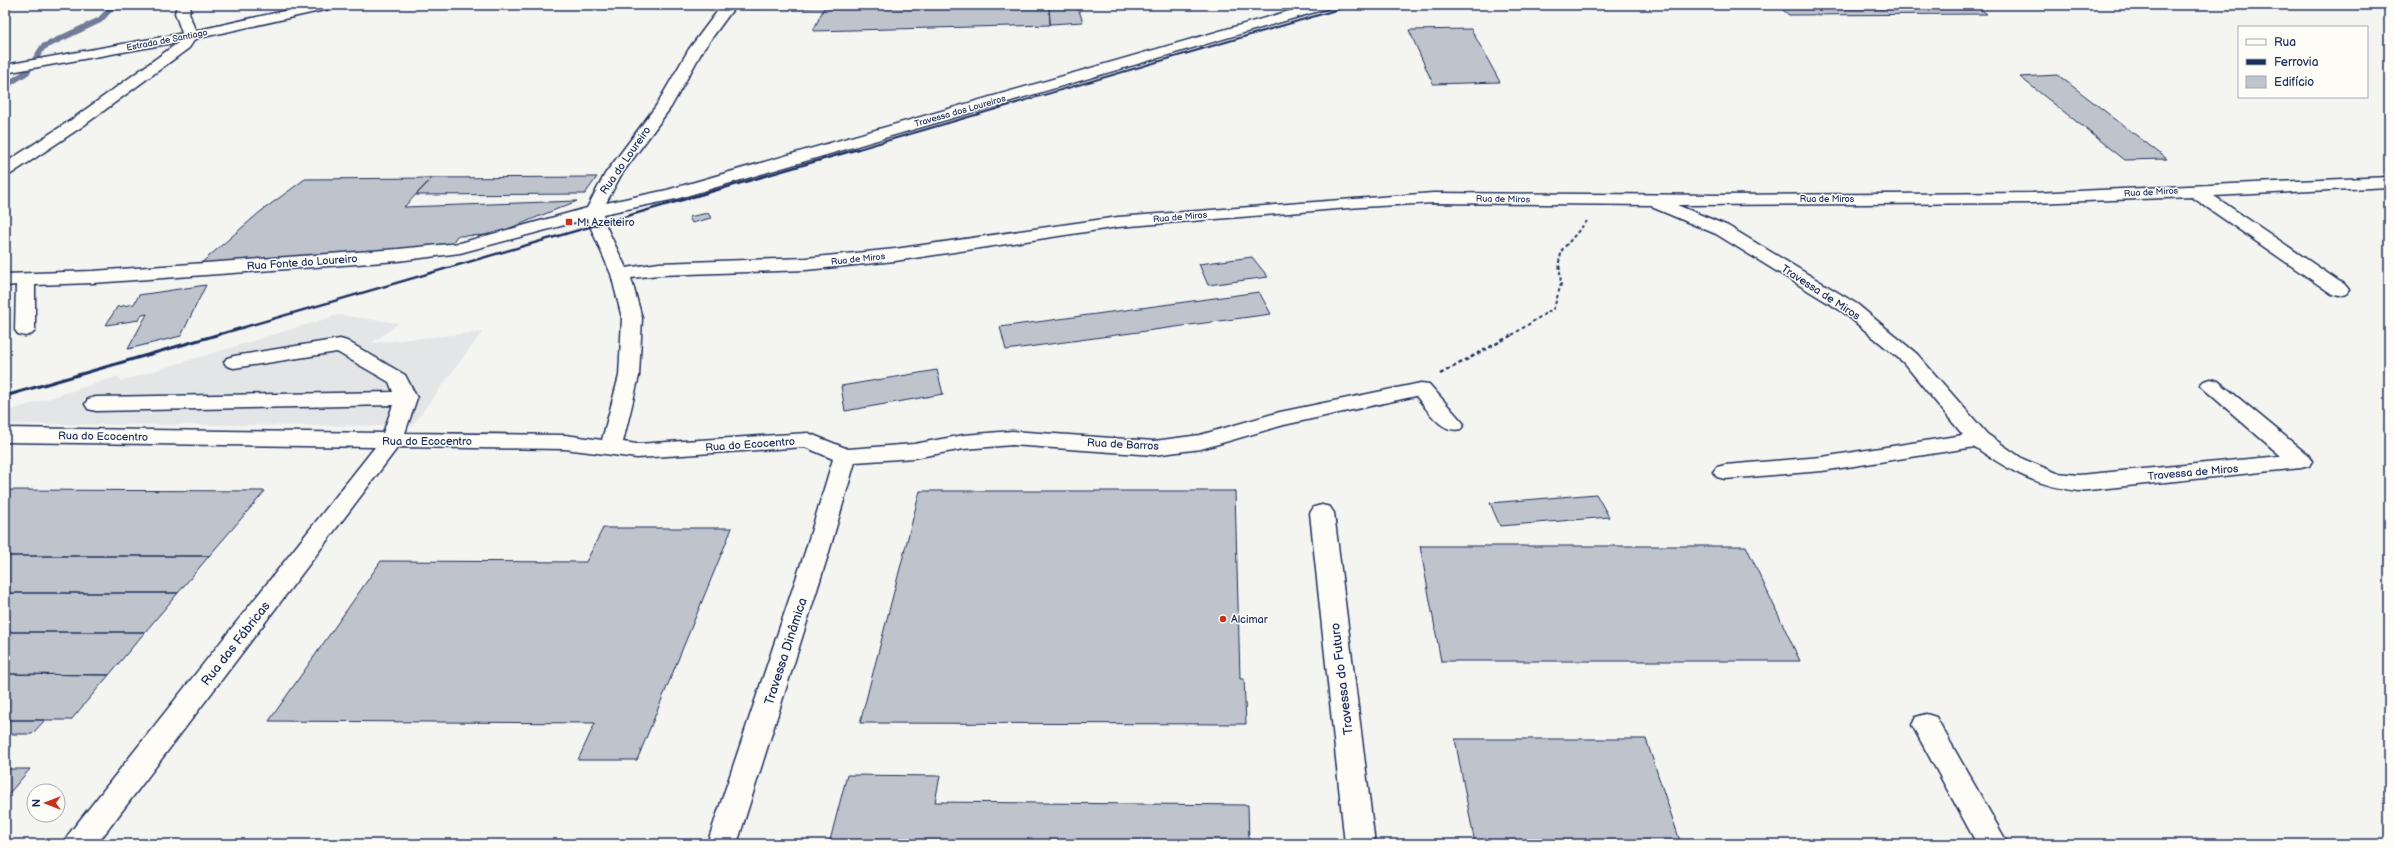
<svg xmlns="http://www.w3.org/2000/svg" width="2394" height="849" font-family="'Balsamiq Sans',sans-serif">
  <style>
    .built { fill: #e4e5e6 }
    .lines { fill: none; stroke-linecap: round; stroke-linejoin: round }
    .stream { stroke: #717c98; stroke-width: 6 }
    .building { fill: #bfc3cc; stroke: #1b2f5e }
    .minor-casing { stroke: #1b2f5e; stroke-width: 3 }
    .major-casing { stroke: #1b2f5e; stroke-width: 3 }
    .path-far1 { stroke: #1b2f5e; stroke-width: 2; stroke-dasharray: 3.5 2.5; stroke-linecap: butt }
    .path { stroke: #1b2f5e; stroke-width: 2.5; stroke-dasharray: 4 3; stroke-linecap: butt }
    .minor { fill: #fdfcf7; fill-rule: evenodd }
    .major { fill: #fdfcf7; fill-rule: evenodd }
    .rail-far2 { stroke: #1b2f5e; stroke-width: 2 }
    .rail-far1 { stroke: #1b2f5e; stroke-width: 2.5 }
    .rail { stroke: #1b2f5e; stroke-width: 3 }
    .poi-dot { fill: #c8321e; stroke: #fdfcf7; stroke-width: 1.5 }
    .labels { text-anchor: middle; stroke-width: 3; stroke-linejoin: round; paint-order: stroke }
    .far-street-label { font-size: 9px; fill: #1b2f5e; stroke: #fdfcf7 }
    .street-label { font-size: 11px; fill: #1b2f5e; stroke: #fdfcf7 }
    .poi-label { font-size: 11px; fill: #1b2f5e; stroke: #fdfcf7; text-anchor: start }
    .near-street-label { font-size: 13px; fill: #1b2f5e; stroke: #fdfcf7 }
  </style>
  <rect width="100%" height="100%" fill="#f4f4f1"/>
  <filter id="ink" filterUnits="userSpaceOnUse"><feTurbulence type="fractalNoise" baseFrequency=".025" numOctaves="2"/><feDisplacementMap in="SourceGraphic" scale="8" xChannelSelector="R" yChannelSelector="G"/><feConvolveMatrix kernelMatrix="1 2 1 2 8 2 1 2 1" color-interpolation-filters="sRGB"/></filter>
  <g filter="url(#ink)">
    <path class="built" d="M474,5h247l-4,4 -249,1z
      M1778,5h197l12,9 -198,1z
      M338,315l61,8 -27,20 110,-11 -70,94 -407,-2v-12l114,-36 2,5z"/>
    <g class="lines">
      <path class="stream" d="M5,86l22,-14 16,-25 57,-27 14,-15"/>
    </g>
    <path class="building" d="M750,5h210l-212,4z
      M960,5h89l1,20 -237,6 11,-23z
      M1049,5h28l6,17 -33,2z
      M1692,5h70l1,1 -68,1z
      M1777,5h16l4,4 182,-1 8,6 -198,1z
      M1471,29l29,53 -67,2 -24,-54z
      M2058,75l109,84 -42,1 -105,-83z
      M597,177l-12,17 -169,1 16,-17z
      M432,178l-28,29 173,-6 -84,34 -36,1 -7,10 -251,19 61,-53 45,-33z
      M708,213l3,5 -19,5 -3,-6z
      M1252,257l16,20 -60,8 -9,-21z
      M206,285l-25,51 -53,13 19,-35 -5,1 -3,5 -33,5 11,-18 17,-3 5,-9z
      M1259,292l12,22 -265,36 -6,-23z
      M937,370l6,24 -98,17 -4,-25z
      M5,490l260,1 -56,65h-204z
      M920,491h315l5,188h4l2,45 -386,-1z
      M1596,494l13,23 -109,9 -10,-23z
      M603,528h129l-95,232h-59l17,-37 -326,-2 112,-160 205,1z
      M1420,546h326l54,115h-359z
      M5,556h204l-31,37h-173z
      M5,593h173l-33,39h-140z
      M5,632h140l-36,43 -104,-1z
      M5,674l104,1 -38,45h-66z
      M5,720h40l-13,14h-27z
      M1455,739h191l35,105h-206z
      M5,769h25l-25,29z
      M847,775l93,1 -5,26 313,3 1,39h-420z"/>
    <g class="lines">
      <defs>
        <path id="minor" d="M177,5h14l-2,8 8,23 -8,12 -106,78 -72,48 -6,1v-12l66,-43 108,-78 4,-6 -8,-23z
          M722,5h14l-33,45 -32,57 -50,68 -15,28 61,-13 643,-185h21l-2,3 -653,191 -73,15 3,12 20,42 33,-5 147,-5 89,-9 223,-32 315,-24 290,2 310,-2 356,-16v10l-175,9 132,90 3,4 -3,4 -7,2 -7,-2 -140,-97 -159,6 -356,2 51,21 129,78 60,50 70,80 36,25 34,14 22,2 202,-19 -77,-67 -4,-4 4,-4 7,-2 7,2 91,75 3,5 -3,5 -8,2 -222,23c-43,-5 -69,-20 -104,-44l-153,24 -97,8 -8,-2 -4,-5 4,-5 8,-2 97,-8 141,-22 -60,-73 -60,-50 -127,-78 -62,-26 -2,-3 -219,-2 -72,4 -243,20 -223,34 -89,9 -147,5 -28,3 11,40 -3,58 -16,66 14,2 171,-11 40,16 66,-5 50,-9 48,-4 142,10 46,-6 80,-23 141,-29 8,1 35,40 -3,5c-20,5 -33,-19 -45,-33l-132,29 -83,24 -47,6 -142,-10 -48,4 -50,9 -59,4 -26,90 -92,292h-30l98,-292 28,-93 -28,-12 -168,11 -72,-9 -167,-2 -301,397h-33l4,-9 307,-388 -370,-5v-14l378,5 10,-28 -297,6 -8,-2 -3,-5 3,-5 8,-2 297,-5 -4,-10 -52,-30 -103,16 -7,-2 -3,-4 3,-4 7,-2 106,-17 7,2 58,34 12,23 -12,35 160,2 37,5 17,-64 3,-58 -11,-44 -24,-55 -127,34 -62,8 -305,22 -58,2v45l-3,4 -7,2 -7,-2 -3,-4 1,-45 -11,1v-12l88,-3 305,-22 62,-6 127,-35 18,-34 51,-68 33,-57z
          M1322,505l8,2 4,6 41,331h-30l-35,-331 4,-6z
          M1926,714l10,3 72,127h-31l-65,-119 4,-8z"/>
        <path id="major" d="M311,5h25l-7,4 -139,31 -185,33v-8l185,-33z"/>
      </defs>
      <use href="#minor" class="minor-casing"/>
      <use href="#major" class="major-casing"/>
      <path class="path-far1" d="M1512,335l42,-27 7,-24 -2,-22 3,-12 26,-30"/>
      <path class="path" d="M1440,374l74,-40"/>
      <use href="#minor" class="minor"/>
      <use href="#major" class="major"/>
      <path class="rail-far2" d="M855,150l498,-145"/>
      <path class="rail-far1" d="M217,335l641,-186"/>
      <path class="rail" d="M5,396l215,-62"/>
    </g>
  </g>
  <g class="poi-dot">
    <rect x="565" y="218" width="8" height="8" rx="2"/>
    <circle cx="1223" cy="619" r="4"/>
  </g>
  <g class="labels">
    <g class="far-street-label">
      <text transform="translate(167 40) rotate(-11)" y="3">Estrada de Santiago</text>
      <text transform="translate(960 111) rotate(-16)" y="3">Travessa dos Loureiros</text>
      <text transform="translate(2151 192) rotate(-3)" y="3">Rua de Miros</text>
      <text transform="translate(1503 199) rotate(1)" y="3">Rua de Miros</text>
      <text x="1827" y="202">Rua de Miros</text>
      <text transform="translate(1180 217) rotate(-5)" y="3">Rua de Miros</text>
      <text transform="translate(858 259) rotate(-6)" y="3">Rua de Miros</text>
    </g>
    <g class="street-label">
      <text transform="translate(625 160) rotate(-55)" y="4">Rua do Loureiro</text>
      <text transform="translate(302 262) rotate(-4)" y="4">Rua Fonte do Loureiro</text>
      <text transform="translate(1821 292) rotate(33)" y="4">Travessa de Miros</text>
      <text transform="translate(103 436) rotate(1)" y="4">Rua do Ecocentro</text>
      <text x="427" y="445">Rua do Ecocentro</text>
      <text transform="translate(750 444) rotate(-4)" y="4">Rua do Ecocentro</text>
      <text transform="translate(1123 444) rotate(3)" y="4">Rua de Barros</text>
      <text transform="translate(2193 472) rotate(-5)" y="4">Travessa de Miros</text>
    </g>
    <g class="poi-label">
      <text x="577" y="226">M. Azeiteiro</text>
      <text x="1231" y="623">Alcimar</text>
    </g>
    <g class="near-street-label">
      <text transform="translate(235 643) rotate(-52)" y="5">Rua das Fábricas</text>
      <text transform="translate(785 651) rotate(-72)" y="5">Travessa Dinâmica</text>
      <text transform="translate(1341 679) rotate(-97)" y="5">Travessa do Futuro</text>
    </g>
  </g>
  <rect width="2394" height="849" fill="none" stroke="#fdfcf7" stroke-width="20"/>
  <rect x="10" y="10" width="2374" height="829" fill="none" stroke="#1b2f5e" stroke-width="1.5" filter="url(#ink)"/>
  <rect x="2238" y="26" width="130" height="72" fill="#fdfcf7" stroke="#a3aaba"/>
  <rect x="2246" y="39" width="20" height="6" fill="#fdfcf7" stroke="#a3aaba"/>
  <text x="2274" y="46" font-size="12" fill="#1b2f5e">Rua</text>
  <rect x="2246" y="59" width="20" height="6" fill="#1b2f5e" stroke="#a3aaba"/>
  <text x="2274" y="66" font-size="12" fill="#1b2f5e">Ferrovia</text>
  <rect x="2246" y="76" width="20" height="12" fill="#bfc3cc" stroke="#a3aaba"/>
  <text x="2274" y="86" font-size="12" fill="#1b2f5e">Edifício</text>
  <g transform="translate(46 803) rotate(270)"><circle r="19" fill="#fdfcf7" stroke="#a3aaba"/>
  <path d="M0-3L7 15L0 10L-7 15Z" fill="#c8321e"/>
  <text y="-6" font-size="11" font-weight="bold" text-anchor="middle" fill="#1b2f5e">N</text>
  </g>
</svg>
